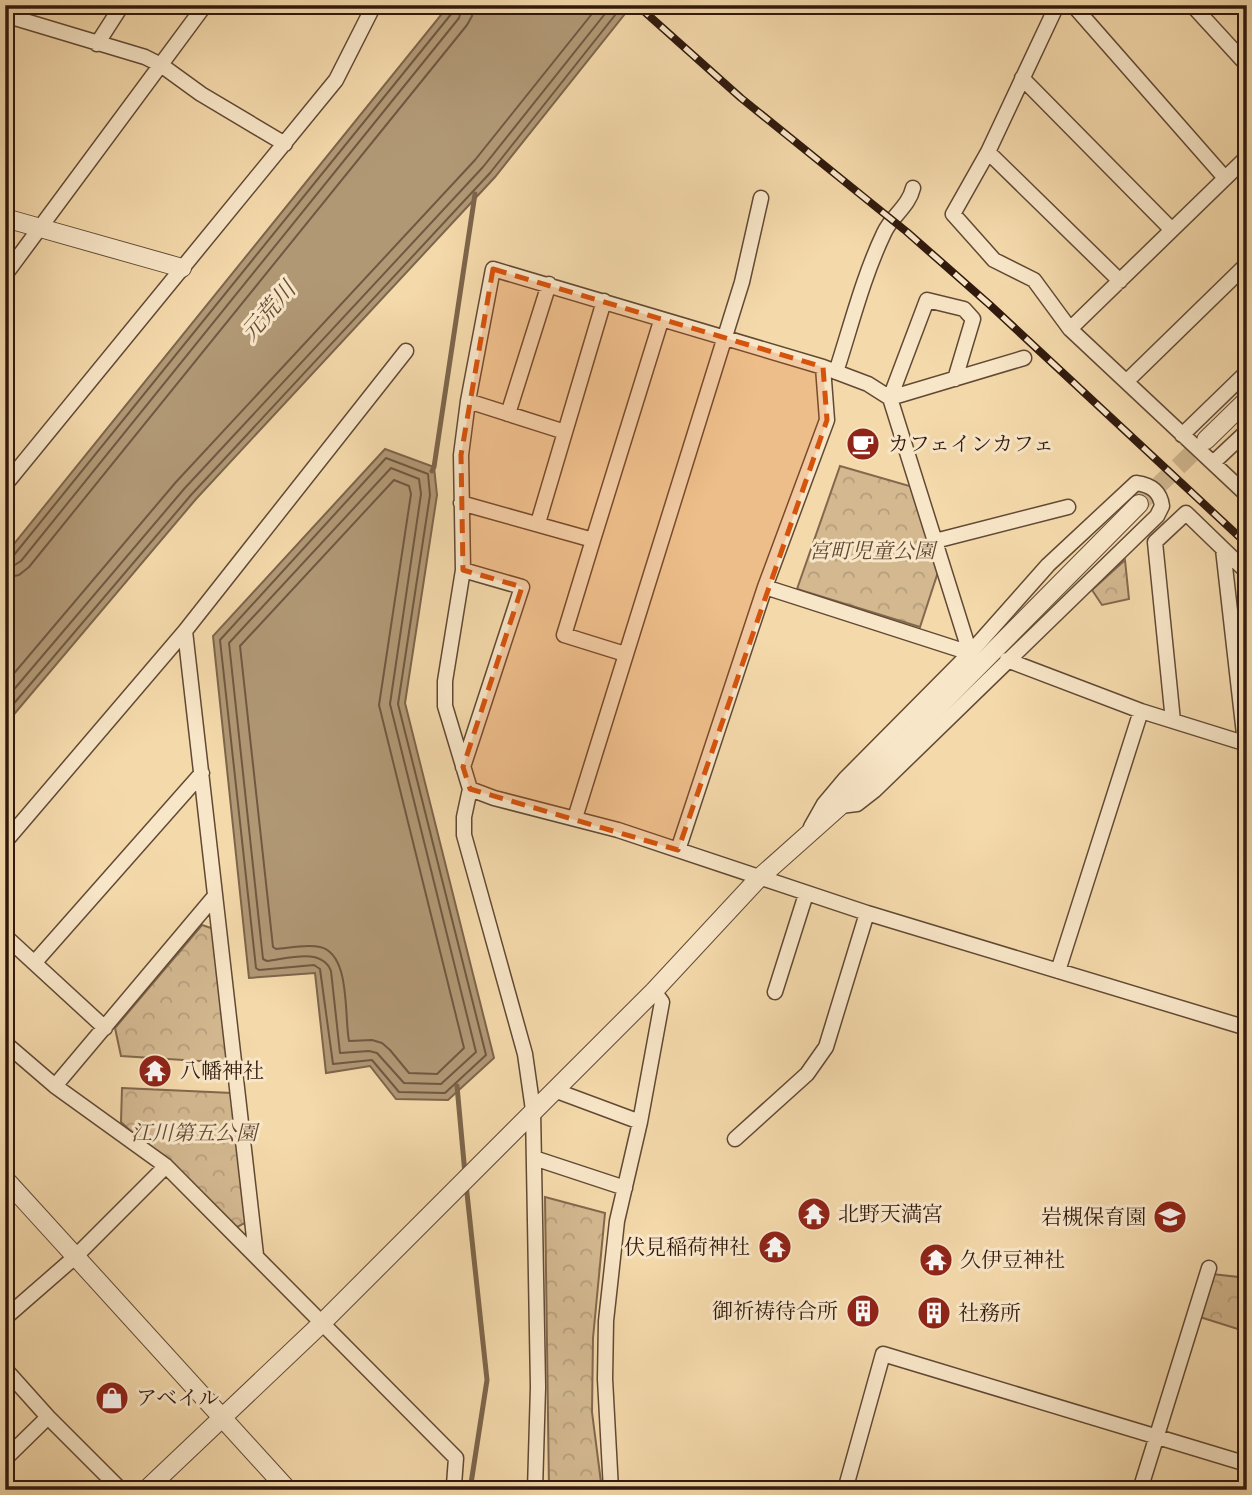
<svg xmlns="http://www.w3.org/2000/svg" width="1252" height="1495" font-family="Vollkorn,'Noto Serif JP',serif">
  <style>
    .park { fill: url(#park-crowns); stroke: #82684e; stroke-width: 2 }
    .water { fill: #b19875; stroke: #7d654b; stroke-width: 2 }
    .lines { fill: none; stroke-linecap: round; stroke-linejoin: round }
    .shore { stroke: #705841; stroke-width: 2 }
    .stream { stroke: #7d654b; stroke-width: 5 }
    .tertiary-tunnel { stroke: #cdb38b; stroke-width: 18; stroke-dasharray: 18 9; stroke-linecap: butt }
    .minor-casing { stroke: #614934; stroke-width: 17 }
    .tertiary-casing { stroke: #614934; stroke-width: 20 }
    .minor { stroke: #f8e6c8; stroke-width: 14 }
    .tertiary { stroke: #f8e6c8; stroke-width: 18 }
    .rail-casing { stroke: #30190d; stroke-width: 8 }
    .rail { stroke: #f8e6c8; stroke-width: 5; stroke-dasharray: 16; stroke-linecap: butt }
    .marked { fill: #d6530c; fill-opacity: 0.2; stroke: #d6530c; stroke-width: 5; stroke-dasharray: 14 9; stroke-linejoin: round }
    .labels { text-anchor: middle; stroke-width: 6; stroke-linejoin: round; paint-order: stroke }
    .poi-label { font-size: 21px; fill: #30190d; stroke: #f8e6c8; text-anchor: start }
    .park-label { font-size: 21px; font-style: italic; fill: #614934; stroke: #f8e6c8 }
    .water-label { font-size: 23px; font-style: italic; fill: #644c37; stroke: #f8e6c8 }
  </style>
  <defs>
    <pattern id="park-crowns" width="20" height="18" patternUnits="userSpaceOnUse" patternTransform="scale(1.75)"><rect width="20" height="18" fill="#d3b890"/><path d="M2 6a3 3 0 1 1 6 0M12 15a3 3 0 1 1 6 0" fill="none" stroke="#b59e7b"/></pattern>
  </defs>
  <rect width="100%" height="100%" fill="#f4d9ab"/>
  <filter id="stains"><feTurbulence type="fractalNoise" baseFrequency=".00286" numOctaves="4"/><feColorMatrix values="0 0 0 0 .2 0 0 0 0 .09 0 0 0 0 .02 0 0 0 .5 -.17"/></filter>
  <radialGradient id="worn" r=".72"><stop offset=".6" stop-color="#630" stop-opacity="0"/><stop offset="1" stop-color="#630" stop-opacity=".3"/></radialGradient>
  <path class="park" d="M840,466l73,21 25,85 -18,55 -123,-38z
    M1125,560l4,39 -27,6 -10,-15z
    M202,925l12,4 16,134 -109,-7 -6,-28z
    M122,1088l110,5 15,129 -12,6 -114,-106z
    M545,1197l60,16 -12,125 -1,74 10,78h-53z
    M1212,1274l35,4v54l-47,-15z"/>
  <path class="water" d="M449,5h183l-137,172 -299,322 -191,226v-170z
    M385,449l49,18 3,28 -32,208 89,355 -46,42 -52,-1 -26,-33 -44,7 -11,-100 -66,5 -36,-342z"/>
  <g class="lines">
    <path class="shore" d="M386,458l42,16 2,21 -32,209 88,351 -41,38 -46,-1 -27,-32 -39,4 -13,-95 -6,-4 -55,5 -3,-2 -36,-328z
      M391,468l28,11 2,15 -31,210 86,348 -35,32 -37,-1 -27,-30 -8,-2 -29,2 -9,-82c-9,-24 -44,-12 -64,-10l-4,-2 -34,-316z
      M394,480l15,6 2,8 -32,211 85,343 -27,26 -28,-1 -19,-23 -8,-7 -10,-3 -23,1c-5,-25 2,-87 -29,-94 -14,-3 -31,1 -44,2l-3,-2 -33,-301z
      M5,558l9,-3 438,-542 2,-8
      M5,567l8,-1 8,-5 438,-543 4,-13
      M5,578l14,-3 10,-8 438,-542 5,-9 2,-11
      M5,684l171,-202 299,-322 124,-155
      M5,700l179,-211 299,-322 129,-162
      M5,714l186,-219 299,-322 133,-168"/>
    <path class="stream" d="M432,471l2,-4 41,-273
      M457,1086l8,88
      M466,1184l21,196 -17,110"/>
    <path class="tertiary-tunnel" d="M1139,504l67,-64"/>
    <defs>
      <path id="minor" d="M1057,5l-69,147 -35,62 41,46 40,20 36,49 177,166
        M1073,5l152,173
        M1192,5l55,60
        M5,15l140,42 16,8 40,29 84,50
        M97,44l25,-39
        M1022,78l149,151
        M988,152l132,129
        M5,275l200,-270
        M1070,329l177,-172
        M836,372c15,-46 27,-95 48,-139 7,-16 25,-27 29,-45
        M1127,381l120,-117
        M890,398l37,-98 37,9 9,10 -18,60
        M890,398l134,-40
        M468,401l97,31
        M508,414l41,-130
        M1182,435l65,-63
        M1214,462l33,-31
        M5,485l331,-405 38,-75
        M461,503l132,37 -29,95 61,19
        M538,523l66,-222
        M593,540l68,-219
        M935,541l133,-34
        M1223,549l22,194
        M765,587l205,66
        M185,631l71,624
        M1007,660l134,51 106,33
        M1173,721l-18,-179 31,-29 61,59
        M463,767l59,-180 -59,-17
        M470,789l24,9 124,32 249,83 380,115
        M575,818l167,-536 19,-84
        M811,827l13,-23 21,-25 125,-126 78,-88 88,-82c15,2 24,8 26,23l-5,10 -282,274 -18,14 -17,2
        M5,842l180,-211 221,-280
        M678,850l87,-263 62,-167 -4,-53
        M5,936l100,92
        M35,962l167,-189
        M1058,971l83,-260
        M775,992l31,-98
        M5,1043l50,43 111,80 290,292 -2,27 -5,5
        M55,1086l159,-189
        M554,1090l86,32
        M735,1139l72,-65 19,-27 41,-134
        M534,1158l91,30
        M5,1318l70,-61 91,-91
        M5,1369l43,48 71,71
        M5,1459l43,-42
        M535,1490l3,-103 -5,-277 -8,-56 -61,-219v-18l6,-28 -25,-83v-25l18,-111 -2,-115 7,-54 25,-132 330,98 45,17 22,14 80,255
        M611,1490l-6,-111 1,-58 11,-100 23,-99 22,-120 -8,-11
        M845,1490l38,-136 364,110
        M1140,1490l69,-222"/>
      <path id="tertiary" d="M5,218l177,50
        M1206,440l41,-40
        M5,1179l283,311
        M146,1490l176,-167 332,-332 104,-112 82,-73 299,-302"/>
    </defs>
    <use href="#minor" class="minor-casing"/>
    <use href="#tertiary" class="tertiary-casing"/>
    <use href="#minor" class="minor"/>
    <use href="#tertiary" class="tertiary"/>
    <defs>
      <path id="rail" d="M637,5l104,93 166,134 83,73 257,239"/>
    </defs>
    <use href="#rail" class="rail-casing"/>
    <use href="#rail" class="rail"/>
  </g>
  <path class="marked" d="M493,269l330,98 4,53 -149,430 -208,-61 -7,-22 59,-180 -59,-17 -2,-115z"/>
  <defs>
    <symbol id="cafe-disc" viewBox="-11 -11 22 22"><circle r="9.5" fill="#8f2418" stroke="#f8e6c8"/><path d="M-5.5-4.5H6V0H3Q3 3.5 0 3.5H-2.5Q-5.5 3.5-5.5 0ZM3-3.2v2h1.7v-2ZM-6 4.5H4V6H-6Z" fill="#fff"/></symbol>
    <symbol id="temple-disc" viewBox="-11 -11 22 22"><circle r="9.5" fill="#8f2418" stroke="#f8e6c8"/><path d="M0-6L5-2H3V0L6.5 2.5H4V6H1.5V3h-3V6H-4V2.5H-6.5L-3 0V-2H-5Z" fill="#fff"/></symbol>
    <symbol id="school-disc" viewBox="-11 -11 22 22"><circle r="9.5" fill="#8f2418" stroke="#f8e6c8"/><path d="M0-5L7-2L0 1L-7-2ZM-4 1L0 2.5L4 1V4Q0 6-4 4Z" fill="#fff"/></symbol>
    <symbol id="building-disc" viewBox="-11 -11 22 22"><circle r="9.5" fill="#8f2418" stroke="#f8e6c8"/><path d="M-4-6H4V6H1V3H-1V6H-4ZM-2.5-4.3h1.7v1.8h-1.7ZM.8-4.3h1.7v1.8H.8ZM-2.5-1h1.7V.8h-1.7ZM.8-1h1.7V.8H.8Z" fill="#fff"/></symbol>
    <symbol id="shop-disc" viewBox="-11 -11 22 22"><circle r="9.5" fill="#8f2418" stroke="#f8e6c8"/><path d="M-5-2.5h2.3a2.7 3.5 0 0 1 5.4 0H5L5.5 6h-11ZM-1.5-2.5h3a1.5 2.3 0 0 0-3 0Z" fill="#fff"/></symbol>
  </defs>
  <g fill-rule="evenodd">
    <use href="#cafe-disc" x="844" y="425" width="38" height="38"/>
    <use href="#temple-disc" x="136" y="1052" width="38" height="38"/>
    <use href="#temple-disc" x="795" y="1195" width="38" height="38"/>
    <use href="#school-disc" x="1151" y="1198" width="38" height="38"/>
    <use href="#temple-disc" x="756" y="1228" width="38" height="38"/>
    <use href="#temple-disc" x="917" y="1241" width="38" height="38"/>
    <use href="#building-disc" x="844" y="1292" width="38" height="38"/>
    <use href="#building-disc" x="915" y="1294" width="38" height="38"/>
    <use href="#shop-disc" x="93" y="1379" width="38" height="38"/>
  </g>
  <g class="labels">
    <g class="poi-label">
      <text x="888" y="451">カフェインカフェ</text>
      <text x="180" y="1078">八幡神社</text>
      <text x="838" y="1221">北野天満宮</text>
      <text x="1146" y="1224" text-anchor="end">岩槻保育園</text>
      <text x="750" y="1254" text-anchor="end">伏見稲荷神社</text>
      <text x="960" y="1267">久伊豆神社</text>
      <text x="838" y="1318" text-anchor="end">御祈祷待合所</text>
      <text x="958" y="1320">社務所</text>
      <text x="136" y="1405">アベイル</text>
    </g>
    <g class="park-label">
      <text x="872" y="558">宮町児童公園</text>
      <text x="194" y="1140">江川第五公園</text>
    </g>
    <g class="water-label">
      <text transform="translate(268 311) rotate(-49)" y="8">元荒川</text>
    </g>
  </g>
  <rect width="1252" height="1495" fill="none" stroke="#f4d9ab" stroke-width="28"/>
  <rect x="7" y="7" width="1238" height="1481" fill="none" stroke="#30190d" stroke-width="3.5"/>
  <rect x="14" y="14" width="1224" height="1467" fill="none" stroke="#30190d" stroke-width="2"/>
  <rect width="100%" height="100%" filter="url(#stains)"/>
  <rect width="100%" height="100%" fill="url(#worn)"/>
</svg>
